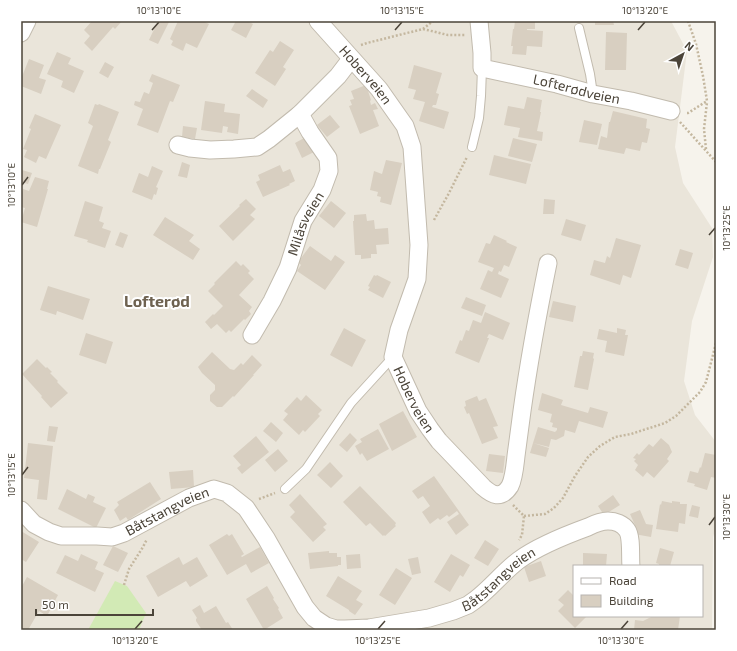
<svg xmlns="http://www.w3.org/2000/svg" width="737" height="651" font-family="'Exo 2',sans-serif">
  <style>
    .residential { fill: #eae5da; fill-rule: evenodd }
    .green { fill: #d2eab5 }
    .building { fill: #d8cfc1 }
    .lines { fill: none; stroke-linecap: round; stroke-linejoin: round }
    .service-casing { stroke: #c2bbae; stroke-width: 10 }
    .minor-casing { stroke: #c2bbae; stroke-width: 19 }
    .path { stroke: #c4b79f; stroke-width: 2.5; stroke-dasharray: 2 2; stroke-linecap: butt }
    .service { stroke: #fff; stroke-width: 8 }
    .minor { stroke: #fff; stroke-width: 17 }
    .ticks { fill: none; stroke: #4b4439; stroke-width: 1.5 }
    .labels { text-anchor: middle; stroke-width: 4; stroke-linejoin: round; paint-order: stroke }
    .street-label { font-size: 14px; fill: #4b4439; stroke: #fff }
    .quarter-label { font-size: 16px; font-weight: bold; fill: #6e6250; stroke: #fff }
    .neatline { fill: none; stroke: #4b4439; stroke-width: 1.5 }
    .ticks-label { font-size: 10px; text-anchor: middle; fill: #4b4439 }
  </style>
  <rect width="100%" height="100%" fill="#f6f3ec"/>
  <path class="residential" d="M21,21h650l16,30 -12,96 8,36 29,45 1,29 -21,64 -8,60 11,34 21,27v85l-3,10 -1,93h-691zM574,566h128v50h-128z"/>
  <path class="green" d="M115,581l12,5 19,27 -7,17h-51z"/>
  <path class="building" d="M92,21h30l-7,8 -2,-2 -21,24 -8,-8 6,-7 -6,-6z
    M158,21h9l2,1 -11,22 -9,-4z
    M178,21h25l6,3 -12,24 -11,-5 -3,8 -12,-6 2,-4 -3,-2z
    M236,21h11l6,3 -7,14 -15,-8z
    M515,21h20v8h-8v1l16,1 -1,16 -15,-1 -1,9 -14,-1 1,-8h-2l2,-17h1z
    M595,21h18l1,4h-19z
    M606,32l21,1 -1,37h-21z
    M280,41l14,9 -11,17 3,2 -11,17 -20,-13 15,-23 3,2z
    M57,52l14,6 -3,6 16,7 -10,22 -13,-6 2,-6 -16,-7z
    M29,59l15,6 -5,13 7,2 -5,14 -20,-8v-7z
    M105,62l9,5 -6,11 -9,-5z
    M414,65l28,8 -6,20 3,1 -3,11h-3l-1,2 17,5 -5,17 -25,-8 6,-19 -12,-3 3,-9 -8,-2z
    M152,74l28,11 -7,17 -3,-1 -12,32 -21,-8 6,-16 -9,-4 1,-4 5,1 4,-10 5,2 4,-11 -4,-2z
    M366,85l5,15 -1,1 1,4 4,-2 3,6 -5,1 6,16 -19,8 -11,-28 3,-1 -2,-5 4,-1 -3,-8z
    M252,89l16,11 -5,8 -17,-12z
    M527,97l15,3 -2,12h1l-4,19 6,1 -1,9 -24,-4 2,-9 -16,-3 4,-19 16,3z
    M205,101l20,3 -1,8 16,2 -2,20 -11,-2 1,-5 -5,-1 -1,7 -21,-3z
    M95,104l3,1 1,-1 20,8 -11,28 3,2 -11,27h-1l-1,5 -20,-8 15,-40 -5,-3z
    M613,111l34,8 -1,9 4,1 -3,14 -5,-1 -2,9 -14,-3 -2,6 -26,-5 3,-13 6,2 2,-16h1z
    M35,114l26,11 -15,34 -7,-3 -3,7 -12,-6 3,-7 -4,-1 8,-20 -2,-1z
    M330,115l10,12 -13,10 -10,-12z
    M584,120l18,4 -5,21 -18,-3z
    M183,126l14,2 -2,11 -13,-2z
    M306,137l8,15 -12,6 -7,-15z
    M513,138l24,6 -5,18 -24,-6z
    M494,155l37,9 -5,20 -37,-9z
    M386,160l16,3 -11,42 -11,-3 1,-5 -4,-1 1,-4 -8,-2 4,-19 8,3z
    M182,162l8,3 -3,13 -9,-2z
    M280,165l3,7 7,-3 5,12 -6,3 1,1 -27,12 -7,-15 4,-2 -2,-5z
    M152,166l11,5 -7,16 2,1 -2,7 -2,-1 -2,6 -20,-8 7,-19 9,4z
    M22,170l10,3 -4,11 -7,-2z
    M35,177l14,4 -2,8h1l-11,38 -16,-5 4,-14 -4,-1v-10l2,-8 6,2z
    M246,199l10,10 -6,6 5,4 -22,22 -14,-15 21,-20 -1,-1z
    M544,199l11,1 -1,14h-11z
    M85,201l18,6 -4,14 5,2 -2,5 9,3 -6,17 -18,-6 1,-2 -14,-4z
    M331,201l15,12 -12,15 -15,-12z
    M366,214l1,7 7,-1 1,9 13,-1 1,16 -13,1 1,9h-6v4l-10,1v-4h-6l-2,-34h1v-6z
    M165,217l29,18 -5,6 11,8 -7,11 -40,-25z
    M566,219l20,6 -5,16 -20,-6z
    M120,232l8,3 -5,13 -8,-3z
    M494,235l13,6 -1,1 11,5 -8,20 -5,-2 -3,7 -2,-1 -1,3 11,5 -8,19 -21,-9 8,-19 4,2 2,-4 -16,-6 8,-19 4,1z
    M616,238l25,7 -10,33 -8,-3 -3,10 -30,-10 4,-15 11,3 2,-7 3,2z
    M310,246l21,15 4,-6 10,7 -20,28 -28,-19 4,-6 -3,-3z
    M680,249l13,4 -5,16 -13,-4z
    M236,261l5,5 2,-2 7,7 -2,2 6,6 -15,16 13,12 -3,4 2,3 -6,6 -1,-1 -13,13 -2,-2 -3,3 -9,-9 -6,5 -6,-7 8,-8 1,1 9,-9 -15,-15 7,-7 -1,-1z
    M374,275l2,1 1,-1 14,7 -8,16 -15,-8 2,-3 -2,-1z
    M48,286l42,13 -7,21 -26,-9 -1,4 -16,-5z
    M466,297l20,8 -4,11 -21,-8z
    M553,301l23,5 -3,16 -24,-5z
    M485,312l25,11 -7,17 -14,-6 -2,4h2l-10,25 -24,-10 5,-13 2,1 4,-11 3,1 4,-11 8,3z
    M344,328l22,12 -14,27 -22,-12z
    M617,328l9,2 -1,5h3l-4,21 -19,-4 2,-11 -10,-2 2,-10 18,4z
    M86,333l27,9 -7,22 -27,-9z
    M583,351l11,2 -1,5 1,1 -6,31 -14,-3 6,-31h2z
    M212,352l18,17 4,1 7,-7 2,2 9,-10 10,10 -9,10h1l-20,22 -1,-1 -11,11h-5l-7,-6v-6l5,-5v-5l-13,-12 -4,-6z
    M37,359l9,9 1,-1 5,5 -2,1 8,8 -1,1 11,11 -17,15 -10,-11 1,-1 -20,-22z
    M542,393l21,7 -2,5 27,8 2,-6 18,5 -5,16 -24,-7 -4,12 -10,-3 -1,6 -8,4 -5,-1 -2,8 -16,-4 5,-16 17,5 2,-2v-2l-5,-1 1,-4 -3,-1 2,-8 -14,-4z
    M306,395l16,15 -4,4 2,2 -15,16 -2,-2 -4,5 -16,-15 5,-6 -4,-3 13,-14 4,4z
    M477,396l2,5 7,-3 12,28 -5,1 5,11 -16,6 -13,-31 -2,1 -3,-7 2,-1 -1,-5z
    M403,411l14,26 -25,14 -13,-27z
    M271,422l12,11 -7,9 -13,-11z
    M49,426l9,1 -3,15 -8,-1z
    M378,429l11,20 -22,12 -5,-8 -2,2 -5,-9 7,-4 -2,-3z
    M350,433l7,7 -10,12 -8,-7z
    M256,436l13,16 -27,22 -5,-6 4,-3 -8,-9z
    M661,438l8,7 3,7 -5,7 2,2 -15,17 -7,-6 -4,5 -8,-7 3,-5 -4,-4 2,-2 -3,-1 4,-5 2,2 10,-11 4,3z
    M28,443l25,3 -6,54 -10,-1 2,-19 -15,-2z
    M533,443l16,5 -3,9 -16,-4z
    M278,449l10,12 -13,11 -10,-12z
    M705,453l11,2v23l-5,-1 -4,13 -13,-4 1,-2 -8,-2 3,-11 8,2 2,-6 1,1z
    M489,454l16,2 -2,17 -17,-2z
    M330,462l13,14 -12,12 -14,-13z
    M193,470l1,17 -23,2 -2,-17z
    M434,476l35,49 -13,10 -9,-13 12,-8 -2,-3 -8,6 -2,-2 -7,5 -2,-2 -8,6 -8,-12 8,-6 -7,-10 -5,3 -6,-8z
    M150,482l11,17 -33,21 -2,-3 -6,4 -6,-11 5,-5 -2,-3z
    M360,486l36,37 -1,2 1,1 -11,10 -1,-1 -1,1 -13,-13 -4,3 -23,-24z
    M67,489l19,10 2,-5 7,3 -2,5 13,6 -10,20 -38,-19z
    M300,494l27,30 -4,3 3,3 -13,12 -23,-25 5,-5 -6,-7z
    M613,495l7,10 -16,10 -6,-9z
    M662,501l10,2v-2l8,1v2h7l-2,20 -6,-1 -1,9 -22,-3 4,-25 1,1z
    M692,505l8,2 -2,11 -9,-2z
    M640,510l6,14 7,1 -2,12 -17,-3 1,-9 -5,-11z
    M21,531l18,11 -13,20 -5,-3z
    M227,534l2,2 3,-2 12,20 -3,2 1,1 18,-10 9,16 -18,10 -5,-9 -19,11 -18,-30z
    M485,540l14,9 -11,17 -14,-8z
    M113,546l15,7 -10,19 -15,-7z
    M660,548l14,4 -4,14h-11v-2l-3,-1z
    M329,551v2h8v4h4v8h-3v1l-28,3 -2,-16z
    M583,553l24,1 -1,12h-23z
    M81,554l17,8 -3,7 9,4 -9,19 -39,-19 9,-18 13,6z
    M360,554l1,14 -14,1 -1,-14z
    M451,554l19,11 -7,12 -3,-2 -10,17 -16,-10z
    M179,557l4,8 14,-8 11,19 -18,11 -4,-6 -28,16 -12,-21z
    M418,557l3,16 -9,2 -4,-16z
    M541,561l5,15 -17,6 -5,-15z
    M396,568l16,10 -17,27 -16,-10z
    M338,576l24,15 -6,9 7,4 -8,11 -6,-4v-1l-23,-14z
    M27,577l31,18 -11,21 -8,-5 -11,19h-4l-3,-2v-40z
    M267,586l7,12 -1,1 6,9 -1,1 5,9 -19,12 -18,-31z
    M568,590l6,6v20h13l-12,12 -17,-17 6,-6 -6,-5z
    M200,605l4,8 12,-7 10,17 2,-1 5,8h-31l-6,-9v-2l1,-1 -5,-8z
    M653,616h27l-2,14h-44l1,-10 8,1z"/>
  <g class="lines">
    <defs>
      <path id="service" d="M579,28l11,46 3,20
        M472,147l7,-29 2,-22 1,-28
        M285,489l21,-20 45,-66 42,-46"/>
      <g id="minor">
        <path id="s1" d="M318,21l61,68 26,37 7,21 7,98 -2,34 -18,51 -6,27 25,54 12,18 9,12 44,46c9,8 18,13 27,-1 4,-8 5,-21 6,-30 2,-15 4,-30 6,-45 7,-50 16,-99 26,-148"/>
        <path id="s2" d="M479,21l3,32v15l75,16 36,10 38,7 40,10"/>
        <path d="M21,33l6,-12"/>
        <path d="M178,145l12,3 20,2 24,-1 23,-2 12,-8 31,-25 38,-38 13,-17"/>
        <path id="s3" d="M252,335l20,-34 16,-33 15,-47 19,-31 7,-19 -1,-13 -18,-26 -10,-18"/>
        <path id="s4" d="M21,510l13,14 15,8 12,4h36l15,1 12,-4 65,-35 25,-9 13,4 19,15 20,30 39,69 9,11 12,8 10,3h9l24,-1 60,-10 24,-7 15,-6 7,-5c16,-12 28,-28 44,-40 18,-13 47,-25 69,-33 6,-3 13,-6 20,-6 7,0 15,3 19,9 5,7 3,27 4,36"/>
      </g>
    </defs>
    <use href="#service" class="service-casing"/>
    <use href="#minor" class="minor-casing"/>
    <path class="path" d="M423,29l25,6h17
      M361,45l6,-2 56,-14 10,-8
      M687,113h1l19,-12 -4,-25 -7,-32 -8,-23
      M680,122l36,40
      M706,149l-2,-20 3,-27
      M434,220l15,-27 18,-36
      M259,499l16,-6
      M513,505l11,11 -2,19 -3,5
      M524,516l21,-2 9,-6 9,-10 12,-22 13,-19 12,-11 15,-9 16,-3 34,-11 11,-7 24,-24 6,-10 10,-39
      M124,585l5,-16 14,-22 4,-8"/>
    <use href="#service" class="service"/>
    <use href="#minor" class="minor"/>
  </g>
  <path class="ticks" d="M152,30l7,-8M395,30l7,-8M638,30l7,-8M22,185l6,-8M709,235l6,-7M22,475l6,-8M709,525l6,-8M135,629l7,-8M378,629l7,-8M621,629l7,-8"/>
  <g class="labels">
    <g class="street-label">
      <text dy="5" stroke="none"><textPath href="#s1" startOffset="72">Hoberveien</textPath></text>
      <text dy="5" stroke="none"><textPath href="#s2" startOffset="144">Lofterødveien</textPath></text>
      <text dy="5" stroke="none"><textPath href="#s3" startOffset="124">Milåsveien</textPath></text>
      <text dy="5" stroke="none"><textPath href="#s1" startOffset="420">Hoberveien</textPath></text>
      <text dy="5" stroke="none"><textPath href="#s4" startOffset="161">Båtstangveien</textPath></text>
      <text dy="5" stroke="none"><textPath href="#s4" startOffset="580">Båtstangveien</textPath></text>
    </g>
    <g class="quarter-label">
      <text x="157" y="307">Lofterød</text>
    </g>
  </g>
  <rect width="737" height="651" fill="none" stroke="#ffffff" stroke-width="44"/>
  <rect x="573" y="565" width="130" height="52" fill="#ffffff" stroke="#b7b4b0"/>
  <rect x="581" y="578" width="20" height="6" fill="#ffffff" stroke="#b7b4b0"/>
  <text x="609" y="585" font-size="12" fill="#4b4439">Road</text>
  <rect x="581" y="595" width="20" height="12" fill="#d8cfc1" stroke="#b7b4b0"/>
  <text x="609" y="605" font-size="12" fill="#4b4439">Building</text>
  <g transform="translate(683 54) rotate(40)" stroke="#ffffff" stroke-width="3" paint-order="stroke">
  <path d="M0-3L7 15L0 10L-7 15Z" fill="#4b4439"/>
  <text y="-6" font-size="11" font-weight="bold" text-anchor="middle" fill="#4b4439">N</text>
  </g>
  <path d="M36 609v6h117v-6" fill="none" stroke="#4b4439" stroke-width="2"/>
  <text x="42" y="609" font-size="12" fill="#4b4439" stroke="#ffffff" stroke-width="3" paint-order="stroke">50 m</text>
  <rect x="22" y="22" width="693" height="607" class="neatline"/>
  <g class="ticks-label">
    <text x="159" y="14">10°13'10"E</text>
    <text x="402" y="14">10°13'15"E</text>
    <text x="645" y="14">10°13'20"E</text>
    <text transform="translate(11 185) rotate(-90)" y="4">10°13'10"E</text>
    <text transform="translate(726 228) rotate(-90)" y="4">10°13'25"E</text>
    <text transform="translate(11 475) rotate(-90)" y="4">10°13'15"E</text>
    <text transform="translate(726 517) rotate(-90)" y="4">10°13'30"E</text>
    <text x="135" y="644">10°13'20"E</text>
    <text x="378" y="644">10°13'25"E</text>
    <text x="621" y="644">10°13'30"E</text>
  </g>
</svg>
